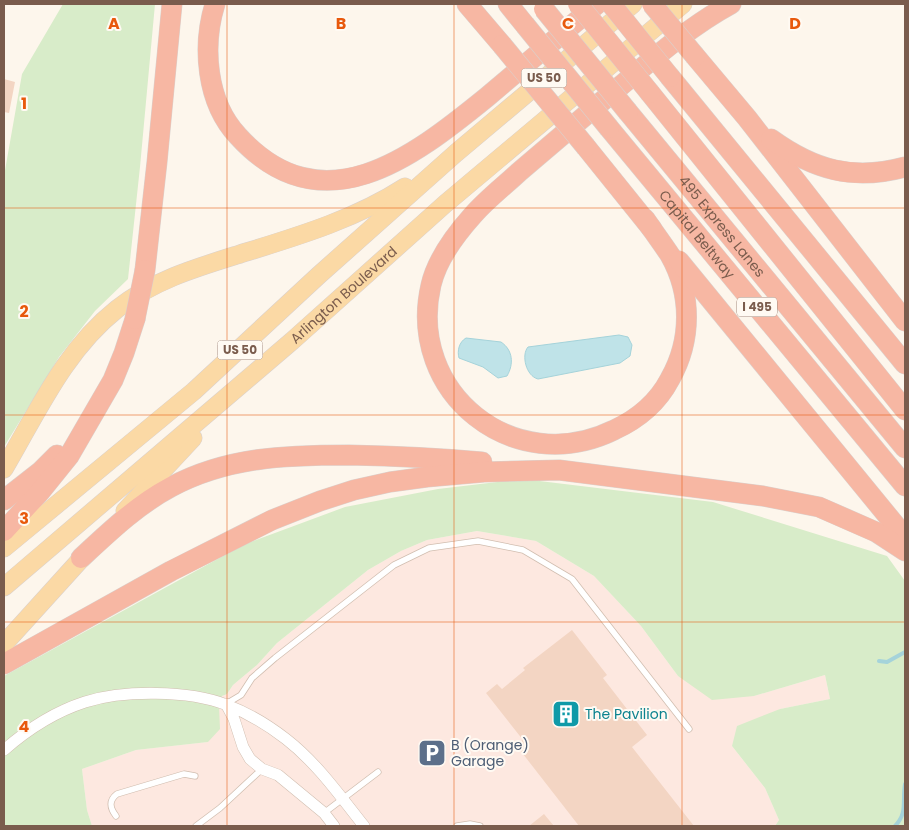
<svg xmlns="http://www.w3.org/2000/svg" width="909" height="830" font-family="Poppins,sans-serif">
  <style>
    .commercial { fill: #fde8e0 }
    .green { fill: #d8ecc9 }
    .water { fill: #bfe3e8; stroke: #a5d3da }
    .lines { fill: none; stroke-linecap: round; stroke-linejoin: round }
    .stream { stroke: #a5d3da; stroke-width: 4 }
    .building { fill: #f3d5c3 }
    .service-casing { stroke: #d1beb0; stroke-width: 7 }
    .minor-casing { stroke: #d1beb0; stroke-width: 12 }
    .primary-casing { stroke: #dad1cd; stroke-width: 19 }
    .motorway-casing { stroke: #dad1cd; stroke-width: 21 }
    .service { stroke: #fff; stroke-width: 5.5 }
    .minor { stroke: #fff; stroke-width: 11 }
    .primary { stroke: #fbd9a5; stroke-width: 18 }
    .motorway { stroke: #f7b7a3; stroke-width: 20 }
    .motorway-bridge-casing { stroke: #dad1cd; stroke-width: 21; stroke-linecap: butt }
    .motorway-bridge { stroke: #f7b7a3; stroke-width: 20 }
    .grid { fill: none; stroke: #e8590c; stroke-width: 1; stroke-opacity: 0.55 }
    .labels { text-anchor: middle; stroke-width: 4; stroke-linejoin: round; paint-order: stroke }
    .shield { fill: #fffaf3; stroke: #a28b7f; stroke-width: 1 }
    .shield-label { font-size: 12px; font-weight: bold; fill: #7a5c4d }
    .street-label { font-size: 14px; fill: #7a5c4d; stroke: #fffaf3 }
    .culture-label { font-size: 14px; fill: #0d838f; stroke: #fffaf3; text-anchor: start }
    .service-label { font-size: 14px; fill: #4e5e75; stroke: #fffaf3; text-anchor: start }
    .grid-label { font-size: 16px; text-anchor: middle; font-weight: bold; fill: #e8590c; stroke: #fffaf3; stroke-width: 4; stroke-linejoin: round; paint-order: stroke }
  </style>
  <rect width="100%" height="100%" fill="#fdf6ec"/>
  <path class="commercial" d="M477,531l59,10 58,35 47,50 37,50 76,20 71,-21 5,24 -50,10 -48,37 33,42 14,32 -4,6h-683l-5,-16 -5,-41 54,-19 72,-8 14,-46 5,-2 6,-9 24,-20 20,-22 91,-73 33,-19 26,-11z"/>
  <path class="green" d="M63,4h92l-15,163 -12,112 -33,32 -36,46 -55,90v-271l18,-102z
    M523,479l190,23 174,54 18,25v245h-130l4,-6 -14,-32 -33,-42 5,-20 43,-17 50,-10 -5,-24 -71,21 -42,4 -34,-24 -37,-50 -47,-50 -58,-35 -59,-10 -50,9 -26,11 -33,19 -91,73 -20,22 -24,20 -6,9 -5,2 -3,10 1,23 -12,13 -72,8 -54,19 5,41 5,16h-88v-150l241,-132 100,-37 93,-18z"/>
  <path class="water" d="M619,335l9,2 4,8 -2,11 -10,7 -82,16c-12,-3 -17,-24 -10,-32z
    M466,338l35,4c12,8 13,22 6,34l-9,2 -15,-11 -24,-9c-2,-7 0,-16 7,-20z"/>
  <g class="lines">
    <path class="stream" d="M879,661l8,1 18,-10
      M895,826c13,-13 7,-25 10,-42"/>
  </g>
  <path class="building" d="M4,79l11,3 -6,31 -5,-1z
    M572,630l35,45 -4,3 44,57 -15,12 62,79h-115l-63,-81 7,-5 -37,-47 11,-9 5,5 23,-19 -2,-2z
    M544,814l10,12h-25z"/>
  <g class="lines">
    <defs>
      <path id="service" d="M226,704l15,-9 11,-17 23,-20 119,-93 35,-17 49,-7 45,9 49,29 117,150
        M324,813l54,-41
        M116,816c-6,-8 -8,-15 1,-22l67,-20 11,2
        M196,826l24,-18 42,-39
        M457,826l13,-2 10,2"/>
      <path id="minor" d="M226,704l8,15 9,28 7,12 12,10 16,6 46,38 10,13
        M4,750c24,-21 50,-38 81,-48 38,-12 104,-12 142,3 21,8 41,20 59,34 31,24 54,57 78,87"/>
      <g id="primary">
        <path d="M4,469c33,-56 60,-118 113,-160 35,-28 78,-41 120,-54 58,-18 117,-35 168,-68"/>
        <path d="M125,511l68,-73"/>
        <path d="M4,548l190,-157 125,-116 137,-122 177,-149"/>
        <path id="s1" d="M4,587l288,-246 153,-137 238,-200"/>
        <path d="M4,644l87,-96"/>
      </g>
      <g id="motorway">
        <path d="M215,4c-13,42 -9,98 23,132 84,92 174,22 249,-39 37,-31 73,-62 110,-93"/>
        <path d="M467,4l35,41"/>
        <path d="M508,4l17,21"/>
        <path d="M695,56l52,62 158,203"/>
        <path d="M670,77l235,287"/>
        <path d="M650,93l255,317"/>
        <path id="s2" d="M628,112l277,336"/>
        <path id="s3" d="M609,128l296,358"/>
        <path d="M771,139c43,31 82,42 134,28"/>
        <path d="M586,147l66,82"/>
        <path d="M645,219c8,12 17,24 25,36 22,39 22,85 0,124 -12,23 -32,40 -56,51 -100,49 -208,-37 -183,-145 6,-26 25,-51 42,-70 14,-16 31,-29 46,-43 27,-23 54,-46 81,-69 42,-34 83,-73 131,-99"/>
        <path d="M679,261l226,276"/>
        <path d="M145,270l12,-108 15,-158"/>
        <path d="M4,500l37,-29 16,-16"/>
        <path d="M4,531l36,-39 29,-36 44,-76 11,-27 11,-34"/>
        <path d="M81,558c28,-26 56,-53 90,-71 56,-30 115,-32 178,-32 44,1 88,3 133,7"/>
        <path d="M4,664l167,-93 101,-51 48,-19 34,-11 36,-8 37,-5 57,-5 75,-2 204,26 56,11 57,25 29,19"/>
      </g>
    </defs>
    <use href="#service" class="service-casing"/>
    <use href="#minor" class="minor-casing"/>
    <use href="#primary" class="primary-casing"/>
    <use href="#motorway" class="motorway-casing"/>
    <use href="#service" class="service"/>
    <use href="#minor" class="minor"/>
    <use href="#primary" class="primary"/>
    <use href="#motorway" class="motorway"/>
    <defs>
      <path id="motorway-bridge" d="M578,4l72,89
        M611,4l59,73
        M652,4l43,52
        M544,9l84,103
        M525,25l84,103
        M502,45l84,102
        M135,319l10,-49"/>
    </defs>
    <use href="#motorway-bridge" class="motorway-bridge-casing"/>
    <use href="#motorway-bridge" class="motorway-bridge"/>
  </g>
  <path class="grid" d="M227,4v822M454,4v822M682,4v822M4,208h901M4,415h901M4,622h901"/>
  <defs>
    <symbol id="building-square" viewBox="-11 -11 22 22"><rect x="-9" y="-9" width="18" height="18" rx="4" fill="#0f9aa8" stroke="#fffaf3"/><path d="M-4-6H4V6H1V3H-1V6H-4ZM-2.5-4.3h1.7v1.8h-1.7ZM.8-4.3h1.7v1.8H.8ZM-2.5-1h1.7V.8h-1.7ZM.8-1h1.7V.8H.8Z" fill="#fff"/></symbol>
    <symbol id="parking-square" viewBox="-11 -11 22 22"><rect x="-9" y="-9" width="18" height="18" rx="4" fill="#5c6f8a" stroke="#fffaf3"/><path d="M-3.5-5.5H1a3.5 3.5 0 0 1 0 7H-1V5.5H-3.5ZM-1-3.4V-.6H.8a1.4 1.4 0 0 0 0-2.8Z" fill="#fff"/></symbol>
  </defs>
  <g fill-rule="evenodd">
    <use href="#building-square" x="550" y="698" width="32" height="32"/>
    <use href="#parking-square" x="416" y="737" width="32" height="32"/>
  </g>
  <g class="labels">
    <g class="shield">
      <rect x="521.5" y="68.5" width="45" height="19" rx="4"/>
      <rect x="737" y="297.5" width="40" height="19" rx="4"/>
      <rect x="217.5" y="340.5" width="45" height="19" rx="4"/>
    </g>
    <g class="shield-label">
      <text x="544" y="82">US 50</text>
      <text x="757" y="311">I 495</text>
      <text x="240" y="354">US 50</text>
    </g>
    <g class="street-label">
      <text dy="5" stroke="none"><textPath href="#s2" startOffset="148">495 Express Lanes</textPath></text>
      <text dy="5" stroke="none"><textPath href="#s3" startOffset="138">Capital Beltway</textPath></text>
      <text dy="5" stroke="none"><textPath href="#s1" startOffset="448">Arlington Boulevard</textPath></text>
    </g>
    <g class="culture-label">
      <text x="585" y="719">The Pavilion</text>
    </g>
    <g class="service-label">
      <text x="451" y="750">B (Orange)<tspan x="451" dy="16">Garage</tspan></text>
    </g>
  </g>
  <g class="grid-label">
    <text x="114" y="29">A</text>
    <text x="341" y="29">B</text>
    <text x="568" y="29">C</text>
    <text x="795" y="29">D</text>
    <text x="24" y="109">1</text>
    <text x="24" y="317">2</text>
    <text x="24" y="524">3</text>
    <text x="24" y="732">4</text>
  </g>
  <rect width="909" height="830" fill="none" stroke="#7a5c4d" stroke-width="10"/>
</svg>
